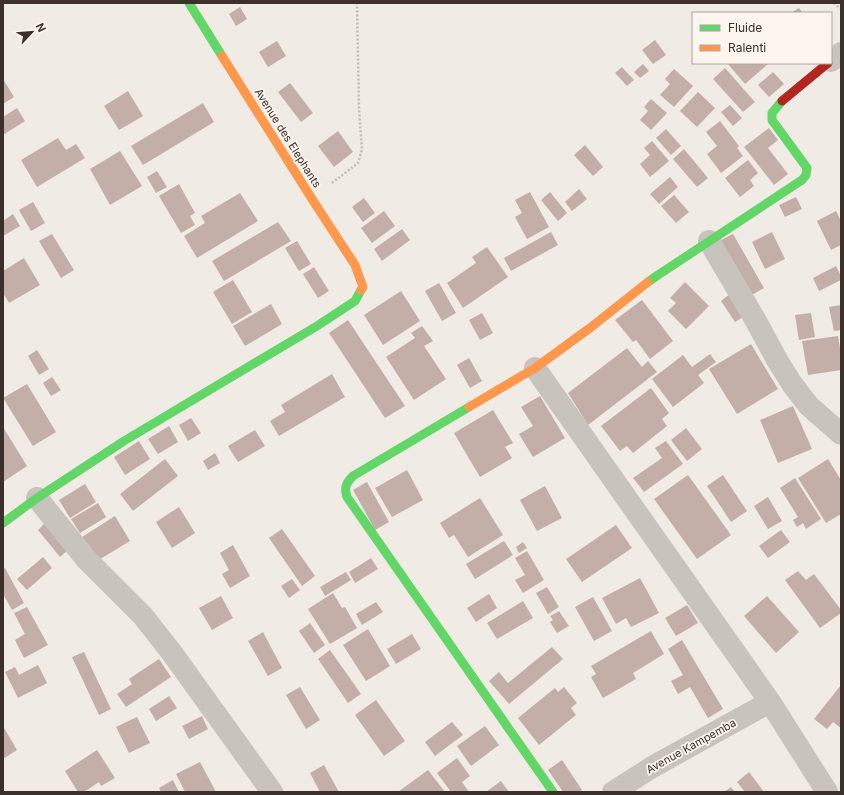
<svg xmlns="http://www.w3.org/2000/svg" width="844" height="795" font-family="Inter,sans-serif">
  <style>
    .building { fill: #c3afa7 }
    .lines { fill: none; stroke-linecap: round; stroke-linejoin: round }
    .path { stroke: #c2bbb6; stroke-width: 2.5; stroke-dasharray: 2 2; stroke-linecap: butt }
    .street { stroke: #c9c3be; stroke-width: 22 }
    .fast { stroke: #63d668; stroke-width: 9 }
    .slow { stroke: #ff974d; stroke-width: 9 }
    .jam { stroke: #b3261e; stroke-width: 9 }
    .labels { text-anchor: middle; stroke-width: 3.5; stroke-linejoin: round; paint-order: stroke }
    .street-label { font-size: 11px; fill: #3b302b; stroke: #fbf5ee }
  </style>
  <rect width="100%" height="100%" fill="#f0ebe5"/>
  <path class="building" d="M240,7l7,12 -11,7 -7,-12z
    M799,8l4,5h-12z
    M655,40l11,15 -13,9 -11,-14z
    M277,41l9,15 -18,11 -9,-15z
    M729,63h40l-24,21 -17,-20z
    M643,64l6,7 -9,7 -6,-6z
    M622,67l12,13 -7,6 -12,-13z
    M725,68l30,34 -12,10 -30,-33z
    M674,69l19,17 -19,21 -14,-12 10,-11 -5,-5z
    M773,72l11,12 -15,13 -11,-12z
    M3,79l11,18 -11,7z
    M290,83l23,30 -12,9 -23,-30z
    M128,91l15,25 -24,14 -15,-24z
    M698,92l17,16 -18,19 -17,-16z
    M651,99l16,14 -16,17 -11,-10 8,-9 -4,-4z
    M203,103l11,19 -71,43 -12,-19z
    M730,105l12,13 -9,8 -12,-14z
    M17,108l8,13 -22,14v-18z
    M720,121l19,25 -2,2 6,8 -22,17 -14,-19 10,-8 -11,-14z
    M769,128l9,12 -10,8 20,26 -14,11 -30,-38z
    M666,129l15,17 -10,9 -15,-17z
    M338,131l15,21 -19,15 -16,-21z
    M58,138l8,12 10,-6 9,14 -48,29 -16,-27z
    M652,141l17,20 -19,16 -10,-13 10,-9 -6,-7z
    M585,145l18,22 -10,9 -19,-21z
    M684,149l24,29 -11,9 -24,-28z
    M120,151l22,35 -32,19 -20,-36z
    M748,160l10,13 -8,7 4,6 -14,11 -15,-19z
    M157,171l10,16 -11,6 -9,-16z
    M670,177l8,10 -19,17 -9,-10z
    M179,184l16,29 -5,3 5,9 -14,8 -22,-37z
    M579,189l8,10 -15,12 -7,-9z
    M530,192l19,35 -22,12 -12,-22 7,-4 -7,-13z
    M550,192l17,21 -9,8 -17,-21z
    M240,193l18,28 -61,37 -13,-22 21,-13 -4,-7z
    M674,195l15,17 -13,11 -15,-17z
    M796,197l6,12 -17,8 -6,-12z
    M364,198l11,15 -12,9 -11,-15z
    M33,202l12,21 -14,8 -12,-21z
    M384,211l11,15 -23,17 -11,-15z
    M836,211l5,10v24l-10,5 -14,-29z
    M13,214l7,12 -17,10v-15z
    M278,222l13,19 -67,40 -12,-20z
    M402,229l8,11 -28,21 -8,-12z
    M551,232l7,13 -47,26 -7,-13z
    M772,232l13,27 -20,10 -13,-27z
    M52,234l22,36 -13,8 -22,-37z
    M733,234l31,54 -14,8 -31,-55z
    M297,241l14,23 -12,7 -14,-23z
    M487,247l21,30 -45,31 -16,-25 29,-20 -4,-6z
    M24,258l16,27 -31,18 -6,-10v-22z
    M836,266l5,10v4l-22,11 -6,-13z
    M314,267l15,24 -11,7 -15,-24z
    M233,280l19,32 -20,12 -19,-32z
    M685,282l24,24 -23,23 -18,-18 8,-8 -6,-5z
    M439,283l17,30 -14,8 -17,-30z
    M401,291l19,30 -37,24 -19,-30z
    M731,293l15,22 -11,7 -14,-21z
    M642,300l31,41 -23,18 -14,-19 -3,2 -18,-22z
    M271,304l11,20 -37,22 -12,-20z
    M841,305v25l-7,1 -5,-24z
    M482,313l11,20 -13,7 -11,-20z
    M811,313l4,24 -16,3 -4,-25z
    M348,320l57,86 -20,12 -56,-85z
    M422,326l11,15 -9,5 22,33 -32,21 -28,-43 29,-19 -4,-5z
    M838,336l3,19v15l-33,5 -6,-34z
    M751,344l27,45 -41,25 -28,-45z
    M627,348l15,19 6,-6 9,11 -69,53 -20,-32z
    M37,350l12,19 -10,6 -11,-19z
    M710,354l6,8 -18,13 6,8 -31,24 -21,-28 31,-24 9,12z
    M469,358l13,23 -12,7 -13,-23z
    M332,374l13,23 -66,39 -9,-15 15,-9 -4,-7z
    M52,377l9,13 -10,6 -8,-13z
    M27,384l29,48 -23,14 -30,-48z
    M651,388l18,25 -7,6 5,7 -34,27 -6,-7 -7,5 -19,-25z
    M540,396l25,42 -32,19 -14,-23 14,-8 -12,-19z
    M793,406l19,43 -34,14 -18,-43z
    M493,410l20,33 -8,4 7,11 -32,19 -26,-44z
    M191,418l10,15 -13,8 -9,-16z
    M169,426l9,16 -20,12 -10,-15z
    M3,427l24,39 -24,16z
    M686,428l16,21 -15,12 -16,-21z
    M255,430l10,16 -27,16 -10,-16z
    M139,441l11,18 -25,16 -11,-18z
    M666,441l17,23 -39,28 -11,-14 29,-20 -7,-10z
    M215,453l5,10 -12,7 -5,-9z
    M165,459l13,17 -45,35 -13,-17z
    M828,459l13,21v34l-15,9 -28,-45z
    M407,470l16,30 -31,17 -17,-29z
    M688,475l43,60 -34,24 -43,-60z
    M723,475l24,36 -16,11 -24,-36z
    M795,478l26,41 -15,10 -3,-6 -6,4 -4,-7 5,-3 -18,-29z
    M367,482l22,40 -14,8 -22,-40z
    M85,484l11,18 -26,16 -11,-18z
    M545,486l17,32 -25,13 -17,-31z
    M768,497l14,24 -14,8 -14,-23z
    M480,498l23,37 -35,22 -14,-22 -5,3 -9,-15z
    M98,503l8,14 -26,16 -9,-14z
    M179,507l16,26 -23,15 -16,-26z
    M115,516l15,25 -33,20 -15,-24z
    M45,523l23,27 -8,7 -22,-27z
    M616,525l16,23 -50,34 -16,-23z
    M282,529l33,47 -13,10 -33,-48z
    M781,530l9,12 -22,16 -9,-12z
    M504,541l9,14 -38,24 -9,-15z
    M523,542l4,6 -8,5 -3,-6z
    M233,545l17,31 -20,12 -8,-14 7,-4 -9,-17z
    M527,551l17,29 -21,13 -8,-13 10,-5 -10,-17z
    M43,557l9,11 -25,22 -10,-11z
    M371,558l7,11 -23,14 -6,-11z
    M5,568l19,35 -12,7 -9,-16v-25z
    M798,571l8,9 8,-6 27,36v3l-21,15 -35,-48z
    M346,572l5,8 -26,16 -5,-9z
    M640,578l19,35 -28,14 -5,-9 -10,6 -14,-26z
    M292,579l8,11 -11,8 -8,-12z
    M547,587l12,20 -11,7 -12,-21z
    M333,593l9,15 3,-1 12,21 -27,16 -22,-35z
    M489,594l8,14 -21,14 -9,-14z
    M221,596l12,22 -21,12 -13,-22z
    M767,596l32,36 -23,21 -32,-37z
    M593,597l19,34 -18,10 -19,-34z
    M523,601l10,17 -36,21 -10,-16z
    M376,602l7,10 -21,13 -6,-11z
    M687,605l11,18 -22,13 -11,-18z
    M27,607l21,38 -24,13 -9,-18 10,-6 -11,-21z
    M559,611l10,15 -12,7 -7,-11 3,-2 -3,-4z
    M310,623l15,22 -11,8 -15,-22z
    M368,629l22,37 -24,15 -23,-36z
    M651,631l13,23 -31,19 3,6 -33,19 -12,-21 5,-3 -5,-8z
    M263,632l19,36 -14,8 -20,-35z
    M412,634l9,15 -25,15 -9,-15z
    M682,640l41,69 -15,9 -18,-31 -12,7 -7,-13 12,-6 -15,-26z
    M552,647l11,12 -54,45 -20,-23 10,-9 9,11z
    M330,650l31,44 -13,9 -30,-44z
    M84,652l27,57 -12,6 -27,-58z
    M159,659l12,18 -45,30 -9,-13 15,-10 -3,-5z
    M38,665l9,18 -29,15 -13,-26 10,-5 4,8z
    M841,685v43l-8,-6 -6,7 -13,-10z
    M300,687l20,33 -14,9 -20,-34z
    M564,687l13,16 -6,5 5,7 -37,30 -21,-27 37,-30 3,4z
    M169,696l8,12 -21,13 -7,-12z
    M376,700l29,41 -21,15 -29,-41z
    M202,716l6,13 -19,10 -7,-13z
    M137,717l13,26 -21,10 -13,-26z
    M452,722l11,13 -28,21 -10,-14z
    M3,726l14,24 -14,9z
    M485,726l14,19 -28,21 -14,-20z
    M97,750l18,28 -14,8 -2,-4 -15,10h-6l-13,-21z
    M457,758l13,18 -8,6 7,10h-18l-14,-19z
    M562,760l20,30 -3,2h-16l-15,-22z
    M200,762l16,30h-31l-9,-18z
    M324,765l15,27h-19l-10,-19z
    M428,770l17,22h-47z
    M749,772l15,20h-19l-8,-10z
    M173,780l6,12h-18l-2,-4z
    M501,781l8,11h-23z
    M731,787l4,5h-11z"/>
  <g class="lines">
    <path class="path" d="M834,3l7,6
      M332,183l26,-20 4,-13 -3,-41 -2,-106"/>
    <path class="street" d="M831,61l10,-8
      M709,241l47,80 21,39 15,24 17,22 32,28
      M535,368l235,334 57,90
      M37,498l50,62 56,56 29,37 100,139
      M613,792l41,-26 116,-64"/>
    <path class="fast" d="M189,3l33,53
      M648,282l10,-7 144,-95 4,-5 1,-7 -35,-48v-7l10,-12
      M469,407l-116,69c-7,7 -9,12 -6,21l206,295
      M3,523l34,-25 87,-57 193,-115 38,-25 6,-11"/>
    <path class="slow" d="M222,56l90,143 43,66 8,22 -2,3
      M469,407l66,-39 55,-40 58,-46"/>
    <path class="jam" d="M782,101l46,-38"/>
  </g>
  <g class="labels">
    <g class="street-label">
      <text transform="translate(288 138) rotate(58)" y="4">Avenue des Elephants</text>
      <text transform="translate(691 746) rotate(-29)" y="4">Avenue Kampemba</text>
    </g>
  </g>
  <rect width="844" height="795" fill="none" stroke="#3b302b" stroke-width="8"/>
  <rect x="692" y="12" width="140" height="52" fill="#fbf5ee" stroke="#aea6a0"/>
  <rect x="700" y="25" width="20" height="6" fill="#63d668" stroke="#aea6a0"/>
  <text x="728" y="32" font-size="12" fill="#3b302b">Fluide</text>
  <rect x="700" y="45" width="20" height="6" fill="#ff974d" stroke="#aea6a0"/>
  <text x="728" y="52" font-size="12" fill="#3b302b">Ralenti</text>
  <g transform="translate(32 32) rotate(64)" stroke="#fbf5ee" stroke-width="3" paint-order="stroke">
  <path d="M0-3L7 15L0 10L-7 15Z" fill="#3b302b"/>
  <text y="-6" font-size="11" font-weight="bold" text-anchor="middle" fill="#3b302b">N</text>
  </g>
</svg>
